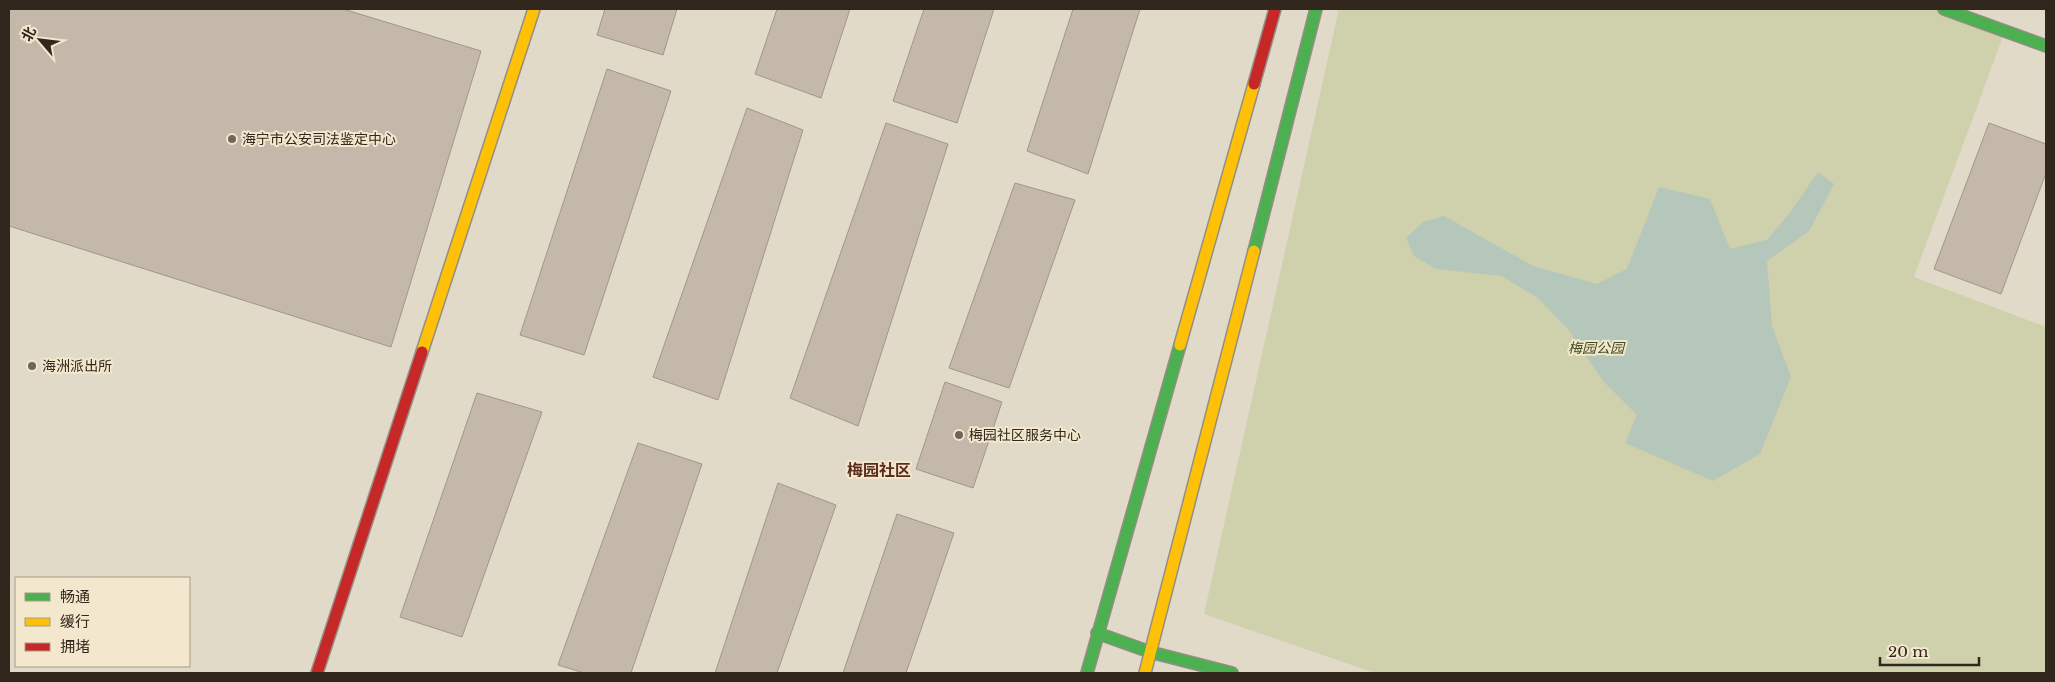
<svg xmlns="http://www.w3.org/2000/svg" width="2055" height="682" font-family="'Libre Baskerville','Noto Sans SC',serif">
  <style>
    .green { fill: #cfd0ac }
    .water { fill: #b5c6bb }
    .building { fill: #c4b8aa; stroke: #a09689 }
    .lines { fill: none; stroke-linecap: round; stroke-linejoin: round }
    .fast-casing { stroke: #958e83; stroke-width: 14 }
    .slow-casing { stroke: #958e83; stroke-width: 14 }
    .jam-casing { stroke: #958e83; stroke-width: 14 }
    .fast { stroke: #4caf50; stroke-width: 11 }
    .slow { stroke: #ffc107; stroke-width: 11 }
    .jam { stroke: #c62828; stroke-width: 11 }
    .poi-dot { fill: #6f6659; stroke: #f3e8ce; stroke-width: 2 }
    .labels { text-anchor: middle; stroke-width: 4; stroke-linejoin: round; paint-order: stroke }
    .poi-label { font-size: 14px; fill: #32271c; stroke: #f3e8ce; text-anchor: start }
    .park-label { font-size: 14px; font-style: italic; fill: #434d24; stroke: #f3e8ce }
    .quarter-label { font-size: 16px; font-weight: bold; fill: #5c2b1e; stroke: #f3e8ce }
  </style>
  <rect width="100%" height="100%" fill="#e1dac9"/>
  <path class="green" d="M1339,9h605l61,22 -91,246 132,50v346h-671l-171,-59z"/>
  <path class="water" d="M1818,172l16,12 -25,47 -42,30 5,65 19,51 -31,77 -47,27 -88,-38 12,-28 -34,-34 -35,-52 -30,-31 -36,-22 -66,-7 -22,-13 -8,-18 17,-16 21,-6 89,50 64,18 30,-15 32,-82 51,12 20,50 37,-9 22,-26z"/>
  <path class="building" d="M9,9h334l138,42 -90,296 -382,-121z
    M605,9h72l-14,46 -66,-20z
    M777,9h73l-29,89 -66,-24z
    M924,9h70l-37,114 -64,-22z
    M1073,9h67l-52,165 -61,-23z
    M607,69l64,22 -87,264 -64,-20z
    M747,108l56,22 -85,270 -65,-23z
    M886,123l62,21 -90,282 -68,-28z
    M1989,123l57,21v29l-45,121 -67,-25z
    M1015,183l60,17 -66,188 -60,-20z
    M945,382l57,20 -29,86 -57,-19z
    M477,393l65,19 -80,225 -62,-20z
    M638,443l64,21 -71,209h-47l-26,-8z
    M778,483l58,22 -59,168h-62z
    M897,514l57,19 -48,140h-63z"/>
  <g class="lines">
    <defs>
      <path id="fast" d="M1944,9l102,37
        M1254,251l62,-242
        M1097,633l53,19 82,21
        M1087,673l93,-328"/>
      <path id="slow" d="M1180,345l74,-261
        M422,352l112,-343
        M1145,673l109,-422"/>
      <path id="jam" d="M1254,84l21,-75
        M317,673l105,-321"/>
    </defs>
    <use href="#fast" class="fast-casing"/>
    <use href="#slow" class="slow-casing"/>
    <use href="#jam" class="jam-casing"/>
    <use href="#fast" class="fast"/>
    <use href="#slow" class="slow"/>
    <use href="#jam" class="jam"/>
  </g>
  <g class="poi-dot">
    <circle cx="232" cy="139" r="5"/>
    <circle cx="32" cy="366" r="5"/>
    <circle cx="959" cy="435" r="5"/>
  </g>
  <g class="labels">
    <g class="poi-label">
      <text x="242" y="144">海宁市公安司法鉴定中心</text>
      <text x="42" y="371">海洲派出所</text>
      <text x="969" y="440">梅园社区服务中心</text>
    </g>
    <g class="park-label">
      <text x="1596" y="353">梅园公园</text>
    </g>
    <g class="quarter-label">
      <text x="879" y="476">梅园社区</text>
    </g>
  </g>
  <rect width="2055" height="682" fill="none" stroke="#32271c" stroke-width="20"/>
  <rect x="15" y="577" width="175" height="90" fill="#f3e8ce" stroke="#a69b87"/>
  <rect x="25" y="593" width="25" height="8" fill="#4caf50" stroke="#a69b87"/>
  <text x="60" y="602" font-size="15" fill="#32271c">畅通</text>
  <rect x="25" y="618" width="25" height="8" fill="#ffc107" stroke="#a69b87"/>
  <text x="60" y="627" font-size="15" fill="#32271c">缓行</text>
  <rect x="25" y="643" width="25" height="8" fill="#c62828" stroke="#a69b87"/>
  <text x="60" y="652" font-size="15" fill="#32271c">拥堵</text>
  <g transform="translate(40 40) rotate(298)" stroke="#f3e8ce" stroke-width="4" paint-order="stroke">
  <path d="M0-4L9 19L0 12L-9 19Z" fill="#32271c"/>
  <text y="-8" font-size="14" font-weight="bold" text-anchor="middle" fill="#32271c">北</text>
  </g>
  <path d="M1880 657v8h99v-8" fill="none" stroke="#32271c" stroke-width="2.5"/>
  <text x="1888" y="657" font-size="15" fill="#32271c" stroke="#f3e8ce" stroke-width="4" paint-order="stroke">20 m</text>
</svg>
